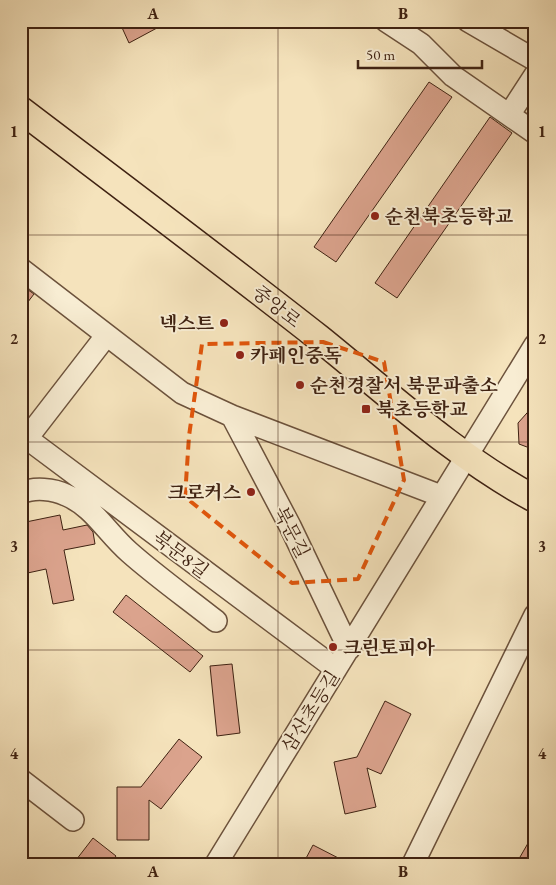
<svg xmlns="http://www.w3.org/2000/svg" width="556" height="885" font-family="'EB Garamond','Noto Serif KR',serif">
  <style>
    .building { fill: #dba38d; stroke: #3f2212 }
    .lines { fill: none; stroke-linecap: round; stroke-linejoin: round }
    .minor-casing { stroke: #6c523c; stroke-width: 24 }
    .major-casing { stroke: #3f2212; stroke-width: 29 }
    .minor { stroke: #f8edd3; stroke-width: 21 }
    .major { stroke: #f5e3bc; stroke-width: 26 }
    .marked { fill: none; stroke: #e0560c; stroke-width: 4; stroke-dasharray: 10 6; stroke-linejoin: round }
    .grid { fill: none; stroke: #3f2212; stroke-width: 1; stroke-opacity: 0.55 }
    .poi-dot { fill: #8f2418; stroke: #f8edd3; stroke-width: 2 }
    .labels { text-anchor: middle; stroke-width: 4; stroke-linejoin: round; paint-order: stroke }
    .poi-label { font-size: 19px; font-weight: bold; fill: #3f2212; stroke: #f8edd3; text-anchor: start }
    .street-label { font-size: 19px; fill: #3f2212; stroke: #f8edd3 }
    .neatline { fill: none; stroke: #3f2212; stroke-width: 2 }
    .grid-label { font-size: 16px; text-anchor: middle; font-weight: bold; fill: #3f2212 }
  </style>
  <rect width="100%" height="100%" fill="#f5e3bc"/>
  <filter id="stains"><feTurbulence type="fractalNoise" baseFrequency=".004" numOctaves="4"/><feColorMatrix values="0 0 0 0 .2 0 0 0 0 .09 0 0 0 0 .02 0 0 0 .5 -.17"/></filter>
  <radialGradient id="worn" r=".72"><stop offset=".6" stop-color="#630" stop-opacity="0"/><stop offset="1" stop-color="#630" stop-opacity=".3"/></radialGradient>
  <path class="building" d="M119,21h51l-41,22z
    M429,82l23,15 -116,165 -22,-15z
    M490,117l22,16 -115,165 -22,-15z
    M21,285l13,9 -13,17z
    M535,404v46l-16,-6 -1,-21z
    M60,515l3,15 24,-5 6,7 2,12 -31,6 10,50 -21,4 -7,-35 -23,5 -2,-51z
    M126,595l77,61 -13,16 -77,-60z
    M232,664l8,69 -23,3 -7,-70z
    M385,701l26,13 -30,60 -14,-6 9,39 -31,7 -11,-52 23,-5z
    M179,739l23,18 -41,52 -12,-9v40h-32v-53h24z
    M535,831v33h-19z
    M93,838l23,18 -6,8h-37z
    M313,845l37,19h-47z"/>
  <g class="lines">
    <defs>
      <path id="minor" d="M386,21l35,23 32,32 82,57
        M468,21l67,39
        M509,115l26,-40
        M21,269l161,124 50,23 209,80
        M232,416l58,110 59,123
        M21,434l315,235
        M21,446l85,-110
        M21,493c13,-6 33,-4 45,2 27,11 41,38 63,57 27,24 58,46 87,69
        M21,780l52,40
        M216,864l319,-519
        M413,864l122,-249"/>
      <path id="major" d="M21,110c100,76 200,151 298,228 67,54 140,121 216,161"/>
    </defs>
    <use href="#minor" class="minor-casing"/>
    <use href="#major" class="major-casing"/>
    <use href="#minor" class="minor"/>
    <use href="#major" class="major"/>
  </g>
  <path class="marked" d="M323,342l61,20 20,118 -46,99 -66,4 -107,-86 4,-61 13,-92z"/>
  <path class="grid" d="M278,21v843M21,235h514M21,442h514M21,650h514"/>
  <g class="poi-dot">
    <circle cx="375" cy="216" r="5"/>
    <circle cx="224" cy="323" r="5"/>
    <circle cx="240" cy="355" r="5"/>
    <circle cx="300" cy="385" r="5"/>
    <rect x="361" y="404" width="10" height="10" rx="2.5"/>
    <circle cx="251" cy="492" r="5"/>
    <circle cx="333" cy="647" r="5"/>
  </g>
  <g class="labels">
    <g class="poi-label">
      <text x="385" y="223">순천북초등학교</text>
      <text x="214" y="330" text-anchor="end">넥스트</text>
      <text x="250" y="362">카페인중독</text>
      <text x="310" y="392">순천경찰서 북문파출소</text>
      <text x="376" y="416">북초등학교</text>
      <text x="241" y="499" text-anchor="end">크로커스</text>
      <text x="343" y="654">크린토피아</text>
    </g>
    <g class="street-label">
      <text transform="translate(277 306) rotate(38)" y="7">중앙로</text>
      <text transform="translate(292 532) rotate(63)" y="7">북문길</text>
      <text transform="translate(181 554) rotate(37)" y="7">북문8길</text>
      <text transform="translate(310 711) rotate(-58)" y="7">삼산초등길</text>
    </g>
  </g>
  <rect width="556" height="885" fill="none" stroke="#f5e3bc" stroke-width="55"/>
  <path d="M358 60v8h124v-8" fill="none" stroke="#3f2212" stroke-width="2.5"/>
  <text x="366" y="60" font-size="15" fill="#3f2212" stroke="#f8edd3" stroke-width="4" paint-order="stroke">50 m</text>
  <rect x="28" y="28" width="500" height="830" class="neatline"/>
  <g class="grid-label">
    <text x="153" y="19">A</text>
    <text x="403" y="19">B</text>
    <text x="14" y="137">1</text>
    <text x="542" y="137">1</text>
    <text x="14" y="344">2</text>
    <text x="542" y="344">2</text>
    <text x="14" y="552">3</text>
    <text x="542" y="552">3</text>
    <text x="14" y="759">4</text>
    <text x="542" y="759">4</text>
    <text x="153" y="877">A</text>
    <text x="403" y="877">B</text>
  </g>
  <rect width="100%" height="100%" filter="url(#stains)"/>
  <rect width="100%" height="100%" fill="url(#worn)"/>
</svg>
